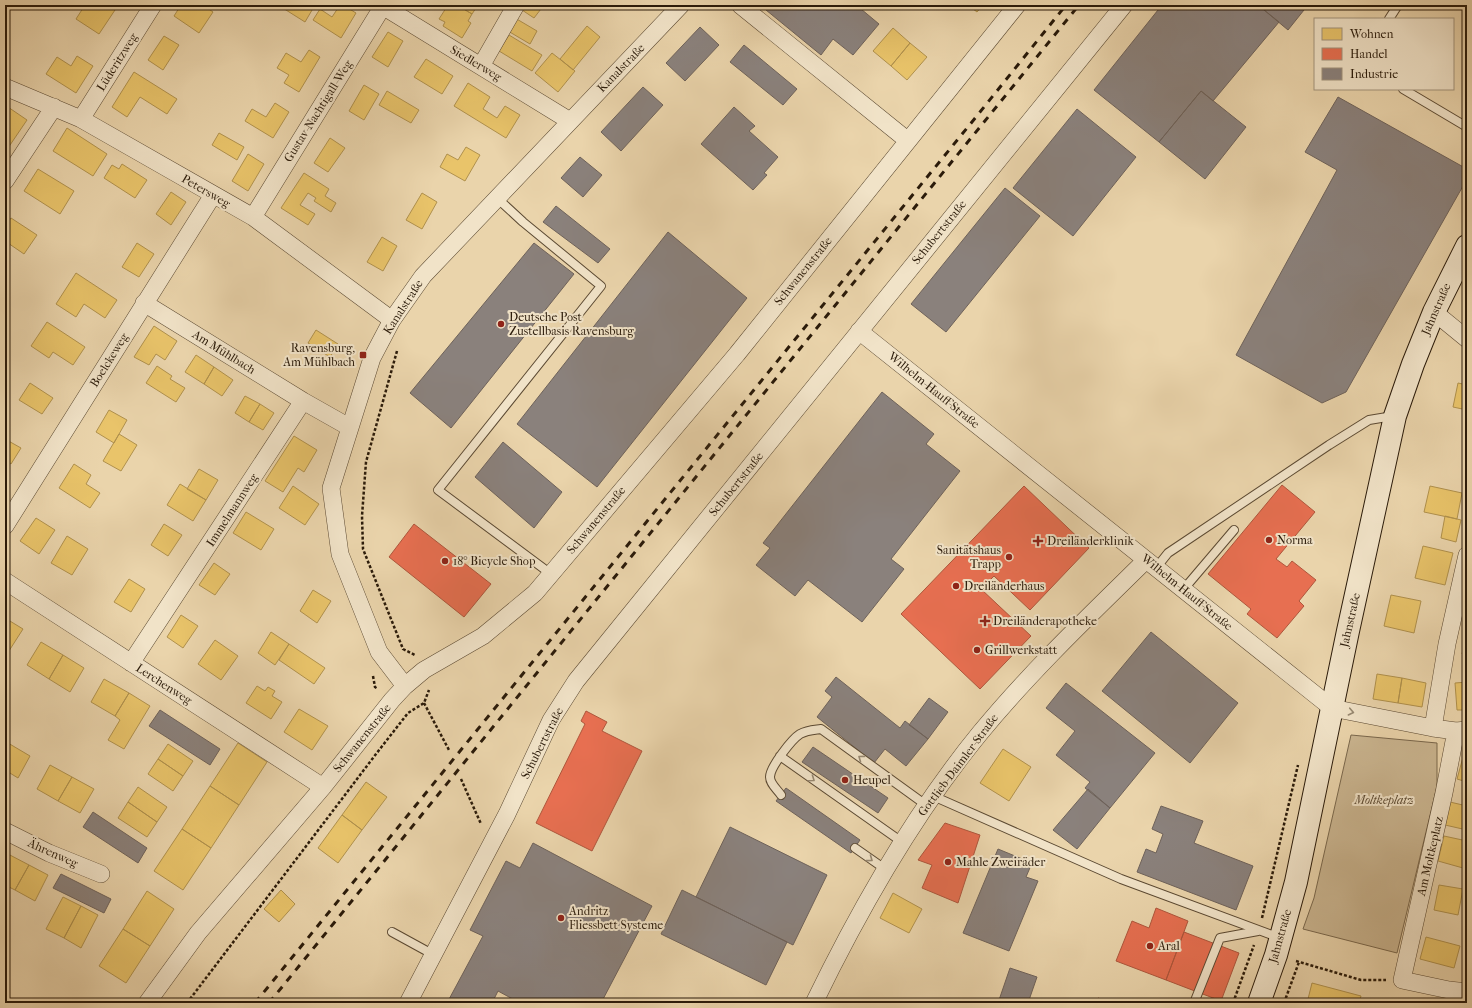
<svg xmlns="http://www.w3.org/2000/svg" width="1472" height="1008" font-family="'IM FELL French Canon',serif">
  <style>
    .green { fill: #cab590; stroke: #7a684d }
    .homes { fill: #e9c46a; stroke: #b0914d }
    .shops { fill: #e76f51; stroke: #af563c }
    .industry { fill: #8a817c; stroke: #6e625a }
    .lines { fill: none; stroke-linecap: round; stroke-linejoin: round }
    .lane-casing { stroke: #5b4932; stroke-width: 10 }
    .street-casing { stroke: #5b4932; stroke-width: 18 }
    .secondary-casing { stroke: #2b1b0a; stroke-width: 24 }
    .path { stroke: #2b1b0a; stroke-width: 2.5; stroke-dasharray: 3 2; stroke-linecap: butt }
    .lane { stroke: #f1e3c8; stroke-width: 8 }
    .street { stroke: #f1e3c8; stroke-width: 17 }
    .secondary { stroke: #f1e3c8; stroke-width: 22 }
    .rail { stroke: #2b1b0a; stroke-width: 3; stroke-dasharray: 7 7; stroke-linecap: butt }
    .oneway { stroke: #988972 }
    .poi-dot { fill: #8f2418; stroke: #f1e3c8; stroke-width: 1.5 }
    .labels { text-anchor: middle; stroke-width: 4; stroke-linejoin: round; paint-order: stroke }
    .street-label { font-size: 12px; fill: #2b1b0a; stroke: #f1e3c8 }
    .poi-label { font-size: 12px; fill: #2b1b0a; stroke: #f1e3c8; text-anchor: start }
    .park-label { font-size: 12px; font-style: italic; fill: #5b4932; stroke: #f1e3c8 }
  </style>
  <rect width="100%" height="100%" fill="#ead4ab"/>
  <filter id="stains"><feTurbulence type="fractalNoise" baseFrequency=".005" numOctaves="4"/><feColorMatrix values="0 0 0 0 .2 0 0 0 0 .09 0 0 0 0 .02 0 0 0 .5 -.17"/></filter>
  <radialGradient id="worn" r=".72"><stop offset=".6" stop-color="#630" stop-opacity="0"/><stop offset="1" stop-color="#630" stop-opacity=".3"/></radialGradient>
  <path class="green" d="M1351,735l86,8v43l-40,167 -94,-24 11,-31z"/>
  <path class="homes" d="M85,5h22l8,5 -16,24 -23,-15z
    M181,5h22l10,7 -14,21 -25,-17z
    M278,5h37l-10,17z
    M340,5h3l13,8 -15,25 -28,-18 7,-11 12,8z
    M448,5h9l15,9 -4,7 3,2 -9,15 -19,-12 2,-4 -6,-3z
    M457,5h21l-6,9z
    M526,5h18l-10,13 -12,-8z
    M968,5h15l-6,7z
    M515,18l22,13 -7,13 -22,-13z
    M587,26l13,11 -27,33 -13,-11z
    M893,28l17,15 -19,23 -18,-15z
    M388,32l15,9 -15,26 -16,-10z
    M509,35l33,20 -10,16 -33,-20z
    M164,36l15,9 -16,25 -15,-10z
    M910,43l17,14 -20,23 -16,-14z
    M309,50l11,7 -21,35 -15,-9 5,-8 -12,-7 9,-15 15,9z
    M552,53l23,18 -17,21 -23,-19z
    M77,56l16,10 -17,27 -30,-19 11,-17 14,9z
    M426,59l27,17 -11,18 -28,-17z
    M134,72l43,27 -10,15 -27,-17 -13,20 -15,-10z
    M468,83l22,14 -7,12 14,9 8,-12 15,9 -14,23 -52,-32z
    M364,85l15,9 -15,26 -15,-9z
    M387,91l32,19 -8,13 -32,-18z
    M275,103l14,9 -16,26 -28,-17 7,-12 14,8z
    M5,105l22,15 -19,28 -3,-2z
    M67,128l40,26 -14,22 -40,-25z
    M219,133l25,14 -7,13 -25,-15z
    M330,138l15,10 -17,24 -14,-9z
    M466,147l14,8 -15,26 -25,-14 7,-13 11,6z
    M248,154l16,10 -16,27 -16,-10z
    M122,164l25,16 -12,18 -31,-20 8,-13 7,4z
    M38,169l36,22 -14,23 -36,-23z
    M304,173l25,16 -4,7 11,7 -5,9 -17,-11 2,-3 -8,-5 -8,12 15,9 -7,11 -27,-17z
    M171,192l15,10 -15,23 -15,-11z
    M422,193l15,9 -15,27 -16,-9z
    M11,218l26,17 -13,19 -19,-13v-14z
    M382,237l15,9 -14,25 -16,-9z
    M137,243l17,11 -15,23 -17,-10z
    M76,273l41,27 -12,18 -21,-14 -8,13 -20,-13z
    M47,322l38,25 -12,18 -20,-13 -4,6 -18,-12z
    M154,326l23,15 -12,19 -9,-6 -7,11 -15,-8z
    M316,330l22,14 -8,13 -22,-14z
    M196,355l18,12 -10,17 -19,-12z
    M157,366l15,10 -2,3 15,9 -9,14 -30,-19z
    M214,367l19,13 -11,16 -18,-12z
    M30,383l23,15 -11,16 -23,-14z
    M1458,383l9,2v25l-14,-3z
    M245,396l15,8 -11,18 -14,-9z
    M260,404l14,9 -11,17 -14,-8z
    M109,410l18,10 -13,23 -18,-11z
    M119,434l18,11 -16,26 -18,-10z
    M294,436l23,14 -13,22 -6,-4 -15,24 -18,-11z
    M5,439l16,9 -10,16 -6,-4z
    M74,464l17,11 -5,9 14,9 -10,15 -31,-20z
    M199,469l19,11 -12,20 -19,-11z
    M180,484l26,16 -13,21 -26,-16z
    M293,486l26,18 -14,21 -26,-17z
    M1430,486l32,7 -5,26 -33,-7z
    M246,512l28,17 -13,21 -28,-17z
    M1445,516l16,4 -5,22 -15,-4z
    M36,518l19,12 -16,24 -19,-13z
    M164,524l18,11 -14,21 -17,-11z
    M67,536l21,13 -16,26 -21,-12z
    M1423,546l30,7 -8,32 -30,-7z
    M214,563l16,11 -15,21 -16,-10z
    M129,579l16,10 -14,23 -17,-10z
    M313,590l18,11 -14,22 -17,-12z
    M1391,595l30,6 -7,32 -30,-7z
    M181,615l17,11 -15,22 -16,-11z
    M5,618l18,11 -16,25 -2,-1z
    M271,632l18,12 -14,21 -17,-12z
    M1467,632v23l-5,-1z
    M215,640l23,16 -17,24 -23,-16z
    M41,642l22,13 -14,24 -22,-14z
    M289,644l36,24 -11,16 -35,-24z
    M63,655l21,13 -14,24 -21,-13z
    M1377,674l25,4 -4,25 -25,-4z
    M1402,678l24,5 -4,24 -24,-4z
    M104,679l25,14 -14,23 -24,-14z
    M1467,682v28h-10l-2,-27z
    M257,686l8,5 3,-4 7,4 -3,5 10,6 -11,17 -25,-16z
    M129,693l21,13 -26,43 -16,-9 12,-20 -5,-4z
    M299,709l29,17 -16,24 -28,-18z
    M8,743l22,13 -12,22 -13,-8v-21z
    M238,743l29,19 -28,43 -29,-19z
    M168,744l25,17 -10,15 -25,-17z
    M1003,749l28,18 -22,34 -29,-18z
    M1465,750l2,1v31l-10,-3z
    M158,759l25,17 -10,15 -25,-17z
    M50,765l22,12 -14,24 -21,-12z
    M72,777l22,12 -14,24 -22,-12z
    M366,782l21,15 -25,33 -20,-15z
    M210,786l29,19 -28,43 -29,-19z
    M138,787l29,20 -10,15 -29,-20z
    M128,802l29,20 -10,15 -29,-19z
    M1450,802l17,4v24l-22,-5z
    M342,815l20,15 -24,33 -20,-15z
    M182,829l29,19 -28,42 -29,-19z
    M1444,836l23,5v10l-4,17 -25,-7z
    M8,854l21,11 -14,25 -10,-5v-24z
    M29,865l19,10 -13,26 -20,-11z
    M1439,885l24,4 -5,26 -24,-5z
    M281,890l14,14 -16,18 -15,-13z
    M147,891l27,18 -24,37 -27,-17z
    M893,893l29,16 -13,24 -29,-15z
    M63,897l18,9 -17,32 -18,-9z
    M81,906l17,9 -17,33 -17,-10z
    M123,929l27,17 -24,37 -27,-17z
    M1426,937l34,9 -6,22 -34,-9z
    M1312,983l49,13 -2,7h-57v-2l5,2z"/>
  <path class="shops" d="M1282,485l33,27 -39,47 11,8 5,-6 24,19 -17,21 5,5 -27,32 -30,-24 4,-5 -43,-35z
    M1024,486l65,62 -59,62 -36,-34 -13,13 50,47 -51,53 -79,-75z
    M414,524l77,60 -27,33 -75,-60z
    M586,711l21,11 -5,9 40,20 -50,100 -56,-28 49,-99 -4,-3z
    M945,823l35,12 -22,68 -36,-15 10,-23 -14,-5z
    M1156,908l32,13 -22,59 -50,-19 16,-40 17,7z
    M1184,932l55,21 -18,48 -55,-21z
    M1098,998l16,5h-18z"/>
  <path class="industry" d="M770,5h94l-3,4 18,15 -26,31 -20,-16 -12,16 -55,-45z
    M1162,5h96l21,17 -66,79 -12,-10 -42,51 -65,-52z
    M1258,5h50l-20,25z
    M700,27l19,18 -34,36 -19,-18z
    M744,45l53,44 -14,16 -53,-43z
    M643,87l20,18 -42,46 -20,-19z
    M1201,91l45,36 -41,52 -46,-37z
    M1338,97l129,72v10l-121,213 -24,11 -86,-48 101,-185 -32,-18z
    M734,107l21,19 -6,5 29,26 -14,16 3,2 -14,15 -52,-46z
    M1077,109l59,48 -63,79 -60,-48z
    M580,157l22,18 -19,22 -22,-19z
    M1005,188l35,28 -94,116 -35,-28z
    M556,206l54,43 -12,14 -55,-41z
    M668,232l79,66 -150,189 -80,-63z
    M534,243l40,31 -123,154 -41,-35z
    M882,392l52,42 -8,10 34,27 -69,88 13,10 -42,53 -54,-42 -13,16 -39,-31 14,-17 -7,-5z
    M503,442l59,50 -28,36 -59,-51z
    M1151,632l87,71 -48,60 -88,-72z
    M836,677l64,51 5,-7 23,18 -22,27 -21,-17 -11,14 -57,-46 15,-20 -7,-6z
    M1066,683l89,70 -45,55 -25,-20 5,-6 -34,-27 19,-24 -29,-23z
    M929,698l19,14 -20,27 -19,-14z
    M160,710l60,39 -10,16 -61,-39z
    M813,747l75,51 -10,15 -76,-51z
    M786,788l74,52 -9,13 -75,-52z
    M1088,789l22,19 -33,41 -24,-19z
    M1161,806l42,15 -9,22 59,23 -17,44 -99,-38 9,-23 10,4 7,-19 -11,-5z
    M93,812l54,36 -9,15 -55,-36z
    M730,827l97,48 -34,70 -97,-48z
    M533,843l119,63 -51,97h-81l-22,-12 -6,12h-45l36,-67 -13,-6 36,-69 14,7z
    M998,849l34,14 -6,14 12,4 -29,70 -46,-18z
    M61,874l50,25 -7,14 -51,-25z
    M682,890l105,52 -21,43 -105,-51z
    M1010,968l27,9 -9,26h-30z"/>
  <g class="lines">
    <defs>
      <path id="lane" d="M1389,19l9,-14
        M1403,89l64,38
        M497,198l26,24 78,64 -163,204 113,84
        M1156,568l12,-15 161,-108 40,-25 24,-4
        M1183,590l51,-60
        M780,756l122,86
        M781,795c-4,-6 -11,-11 -11,-18 0,-10 22,-38 30,-43 7,-4 13,-4 21,-5l105,76
        M933,796l188,83 159,59
        M855,848l30,21
        M392,932l42,23
        M1194,1003l26,-65 38,-7"/>
      <path id="street" d="M381,5l189,116
        M740,5l167,135
        M481,66l35,-61
        M5,87l76,32 172,98 139,103
        M81,119l72,-114
        M5,181l49,-74
        M253,217l130,-211
        M144,303l159,98
        M1434,312l33,27
        M859,331l473,377 101,20 23,3 11,-1
        M5,526l208,-331
        M5,581l318,206
        M131,663l172,-262 46,26
        M405,686l-26,-34 -39,-98 -9,-66 41,-130 20,-38 31,-44 258,-271
        M1433,728l14,-84 20,-89
        M1456,731l-12,62 -42,187 47,10 18,2
        M5,831l44,22 52,21
        M147,1003l51,-70 125,-146 69,-87 13,-14 19,-16 59,-34 52,-43 202,-239 280,-349
        M408,1003l99,-189 44,-94 25,-39 548,-676
        M814,1003c46,-95 99,-188 166,-270 51,-62 109,-117 166,-173"/>
      <path id="secondary" d="M1259,1003l17,-48 20,-73 52,-251 47,-215 18,-52 21,-52 33,-66"/>
    </defs>
    <use href="#lane" class="lane-casing"/>
    <use href="#street" class="street-casing"/>
    <use href="#secondary" class="secondary-casing"/>
    <path class="path" d="M397,351l-31,111 -4,54 1,33 40,100 12,6
      M373,676l2,11 3,2
      M424,703l25,47
      M461,779l20,45
      M1262,918l36,-153
      M1296,961l65,19h25
      M187,1003l189,-249 32,-41 16,-10 5,-13
      M1233,1003l21,-58
      M1284,1003l15,-41"/>
    <use href="#lane" class="lane"/>
    <use href="#street" class="street"/>
    <use href="#secondary" class="secondary"/>
    <path class="rail" d="M255,1003l721,-886 90,-112
      M269,1003l810,-998"/>
  </g>
  <defs><path id="oneway-chevron" d="M-2-3.5L2.5 0L-2 3.5" fill="none" stroke-width="1.6" stroke-linecap="round" stroke-linejoin="round"/></defs>
  <g class="oneway">
    <use href="#oneway-chevron" transform="translate(1351 712) rotate(12)"/>
    <use href="#oneway-chevron" transform="translate(861 758) rotate(-144)"/>
    <use href="#oneway-chevron" transform="translate(812 779) rotate(35)"/>
    <use href="#oneway-chevron" transform="translate(870 859) rotate(36)"/>
  </g>
  <g class="poi-dot">
    <circle cx="501" cy="324" r="4"/>
    <rect x="359" y="351" width="8" height="8" rx="2"/>
    <circle cx="1269" cy="540" r="4"/>
    <path d="M1036 535h4v4h4v4h-4v4h-4v-4h-4v-4h4z"/>
    <circle cx="1009" cy="557" r="4"/>
    <circle cx="445" cy="561" r="4"/>
    <circle cx="956" cy="586" r="4"/>
    <path d="M983 615h4v4h4v4h-4v4h-4v-4h-4v-4h4z"/>
    <circle cx="977" cy="650" r="4"/>
    <circle cx="845" cy="780" r="4"/>
    <circle cx="948" cy="862" r="4"/>
    <circle cx="561" cy="918" r="4"/>
    <circle cx="1150" cy="946" r="4"/>
  </g>
  <g class="labels">
    <g class="street-label">
      <text transform="translate(117 62) rotate(-58)" y="4">Lüderitzweg</text>
      <text transform="translate(476 63) rotate(31)" y="4">Siedlerweg</text>
      <text transform="translate(621 68) rotate(-46)" y="4">Kanalstraße</text>
      <text transform="translate(318 111) rotate(-58)" y="4">Gustav-Nachtigall-Weg</text>
      <text transform="translate(206 191) rotate(30)" y="4">Petersweg</text>
      <text transform="translate(939 232) rotate(-51)" y="4">Schubertstraße</text>
      <text transform="translate(803 271) rotate(-51)" y="4">Schwanenstraße</text>
      <text transform="translate(403 307) rotate(-57)" y="4">Kanalstraße</text>
      <text transform="translate(1436 309) rotate(-66)" y="4">Jahnstraße</text>
      <text transform="translate(224 352) rotate(32)" y="4">Am Mühlbach</text>
      <text transform="translate(109 360) rotate(-58)" y="4">Boelckeweg</text>
      <text transform="translate(934 390) rotate(39)" y="4">Wilhelm-Hauff-Straße</text>
      <text transform="translate(736 484) rotate(-51)" y="4">Schubertstraße</text>
      <text transform="translate(232 510) rotate(-57)" y="4">Immelmannweg</text>
      <text transform="translate(596 520) rotate(-50)" y="4">Schwanenstraße</text>
      <text transform="translate(1187 592) rotate(39)" y="4">Wilhelm-Hauff-Straße</text>
      <text transform="translate(1350 620) rotate(-77)" y="4">Jahnstraße</text>
      <text transform="translate(164 684) rotate(33)" y="4">Lerchenweg</text>
      <text transform="translate(362 738) rotate(-51)" y="4">Schwanenstraße</text>
      <text transform="translate(542 743) rotate(-63)" y="4">Schubertstraße</text>
      <text transform="translate(958 765) rotate(-53)" y="4">Gottlieb-Daimler-Straße</text>
      <text transform="translate(53 853) rotate(24)" y="4">Ährenweg</text>
      <text transform="translate(1430 856) rotate(-77)" y="4">Am Moltkeplatz</text>
      <text transform="translate(1280 936) rotate(-74)" y="4">Jahnstraße</text>
    </g>
    <g class="poi-label">
      <text x="509" y="321">Deutsche Post<tspan x="509" dy="14">Zustellbasis Ravensburg</tspan></text>
      <text x="355" y="352" text-anchor="end">Ravensburg,<tspan x="355" dy="14">Am Mühlbach</tspan></text>
      <text x="1277" y="544">Norma</text>
      <text x="1047" y="545">Dreiländerklinik</text>
      <text x="1001" y="554" text-anchor="end">Sanitätshaus<tspan x="1001" dy="14">Trapp</tspan></text>
      <text x="453" y="565">18° Bicycle Shop</text>
      <text x="964" y="590">Dreiländerhaus</text>
      <text x="993" y="625">Dreiländerapotheke</text>
      <text x="985" y="654">Grillwerkstatt</text>
      <text x="853" y="784">Heupel</text>
      <text x="956" y="866">Mahle Zweiräder</text>
      <text x="569" y="915">Andritz<tspan x="569" dy="14">Fliessbett Systeme</tspan></text>
      <text x="1158" y="950">Aral</text>
    </g>
    <g class="park-label">
      <text x="1384" y="804">Moltkeplatz</text>
    </g>
  </g>
  <rect width="1472" height="1008" fill="none" stroke="#ead4ab" stroke-width="20"/>
  <rect x="6" y="6" width="1460" height="996" fill="none" stroke="#2b1b0a" stroke-width="2"/>
  <rect x="10" y="10" width="1452" height="988" fill="none" stroke="#2b1b0a"/>
  <rect x="1314" y="18" width="140" height="72" fill="#f1e3c8" stroke="#a2937c"/>
  <rect x="1322" y="28" width="20" height="12" fill="#e9c46a" stroke="#a2937c"/>
  <text x="1350" y="38" font-size="12" fill="#2b1b0a">Wohnen</text>
  <rect x="1322" y="48" width="20" height="12" fill="#e76f51" stroke="#a2937c"/>
  <text x="1350" y="58" font-size="12" fill="#2b1b0a">Handel</text>
  <rect x="1322" y="68" width="20" height="12" fill="#8a817c" stroke="#a2937c"/>
  <text x="1350" y="78" font-size="12" fill="#2b1b0a">Industrie</text>
  <rect width="100%" height="100%" filter="url(#stains)"/>
  <rect width="100%" height="100%" fill="url(#worn)"/>
</svg>
